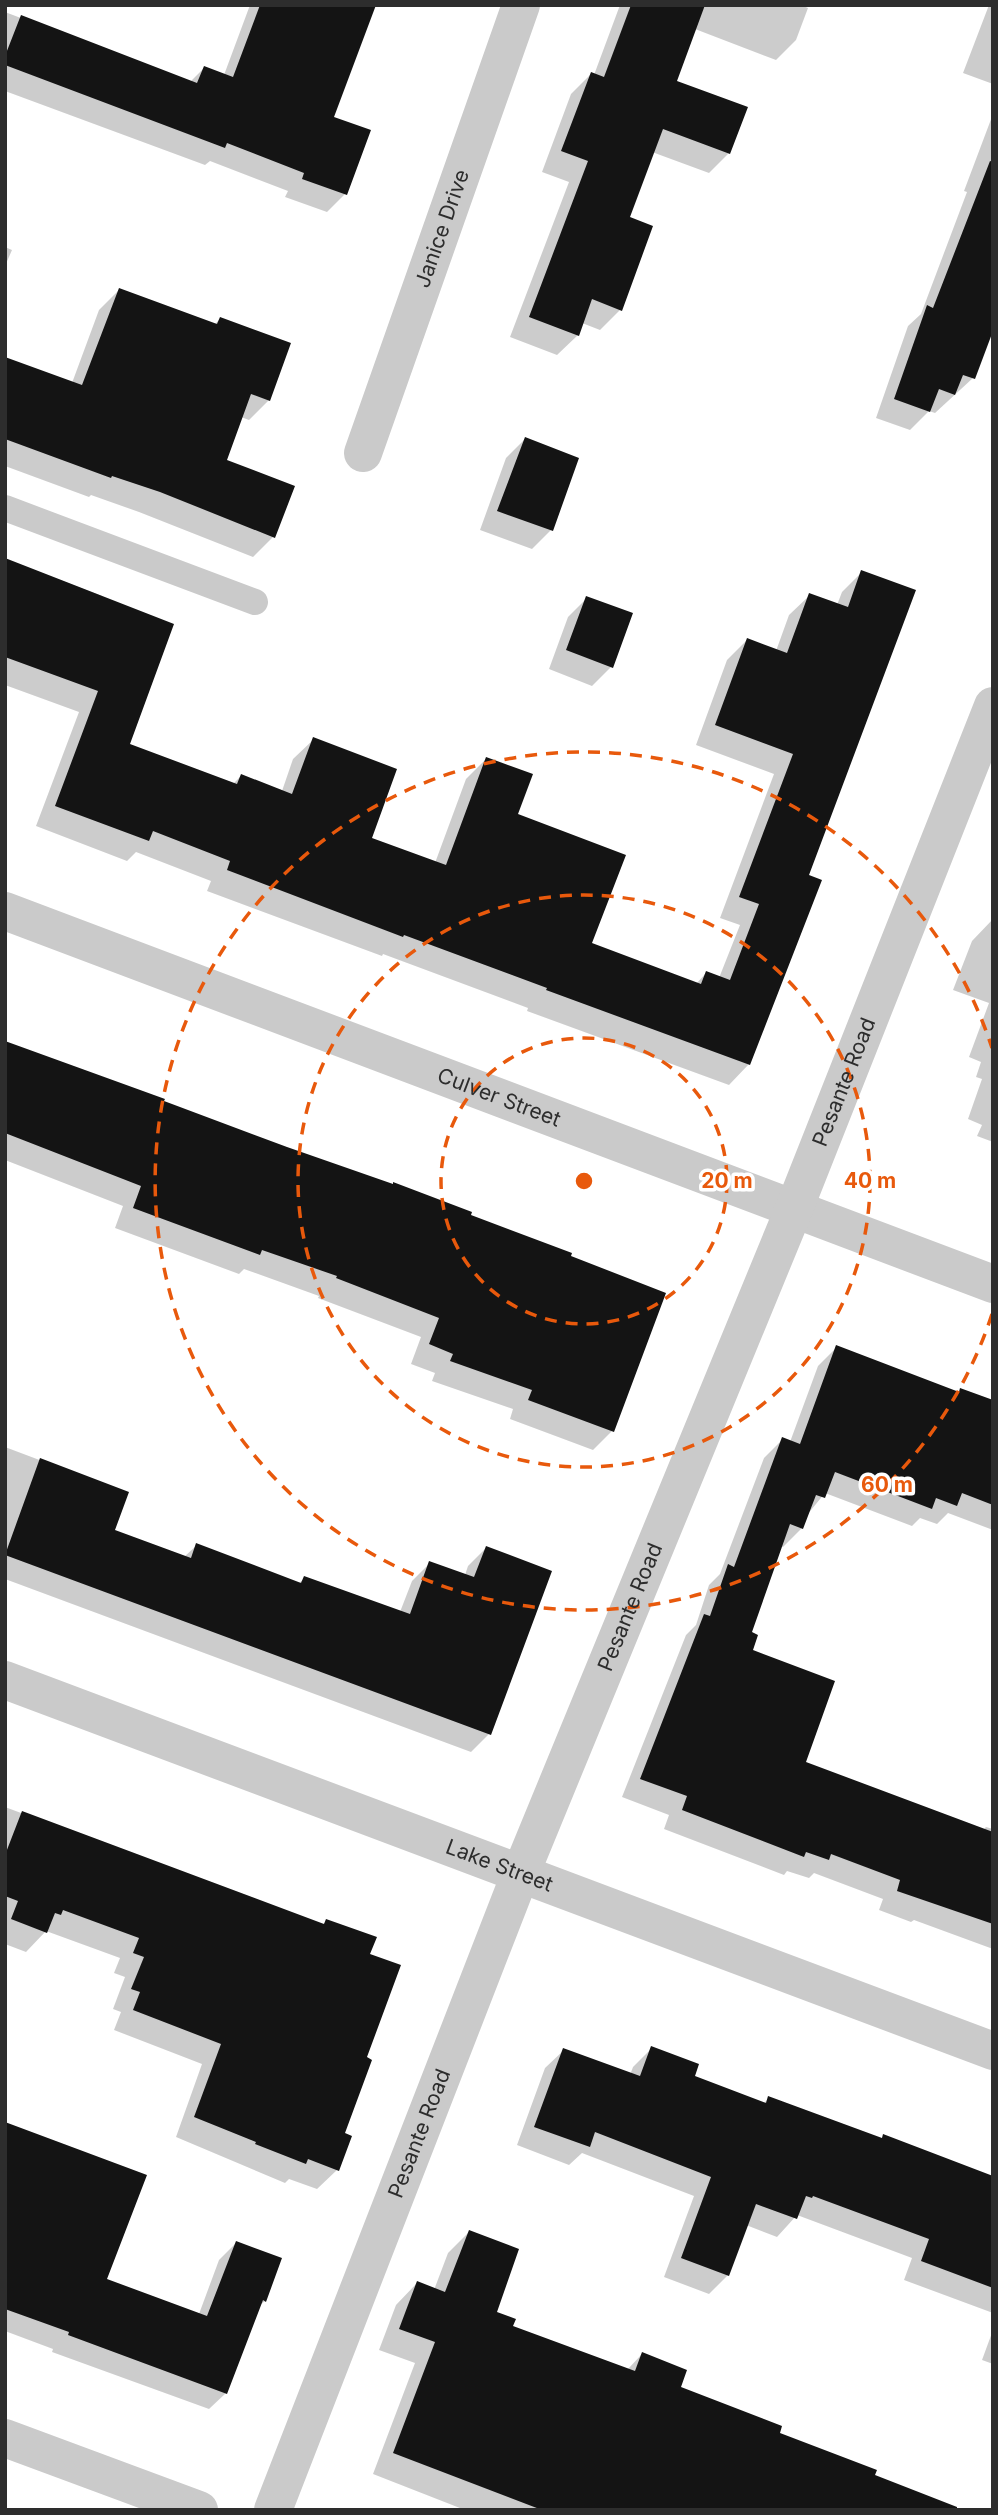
<svg xmlns="http://www.w3.org/2000/svg" width="998" height="2515" font-family="Inter,sans-serif">
  <style>
    .shadow { fill: #0003 }
    .building { fill: #141414 }
    .lines { fill: none; stroke-linecap: round; stroke-linejoin: round }
    .service { stroke: #cacaca; stroke-width: 26 }
    .minor { stroke: #cacaca; stroke-width: 38 }
    .ring { fill: none; stroke: #e8590c; stroke-width: 3.5; stroke-dasharray: 12 9 }
    .labels { text-anchor: middle; stroke-width: 7; stroke-linejoin: round; paint-order: stroke }
    .street-label { font-size: 21px; fill: #2d2d2d; stroke: #fff }
    .centre { fill: #e8590c; stroke: #fff; stroke-width: 3.5 }
    .ring-label { font-size: 21px; text-anchor: middle; font-weight: bold; fill: #e8590c; stroke: #fff; stroke-width: 7; stroke-linejoin: round; paint-order: stroke }
  </style>
  <rect width="100%" height="100%" fill="#fff"/>
  <path class="shadow" d="M250,5h124l-42,113 13,76 -18,18 -42,-15 3,-6 -78,-30 -5,4 -200,-74v-79l185,70 14,-14 20,7z
    M620,5h181l7,3 -12,32 -20,20 -81,-31 -20,53 54,71 -20,20 -57,-21 -24,66 -8,92 -20,20 -18,-7 -4,12 -21,20 -47,-18 59,-155 -27,-10 29,-78 20,-20 3,1z
    M989,5h4v79l-30,-11z
    M993,114v213l-20,51 -38,35 -6,-2 -19,19 -34,-12 32,-92 13,-12 46,-122 -3,-1z
    M5,247l7,3 -7,16z
    M119,290l95,35 6,-6 49,81 -20,20 -8,-3 -16,44 48,76 -20,20 -114,-45 -48,-17 -2,2 -84,-31v-107l67,24 27,-73z
    M525,439l26,91 -19,19 -52,-19 26,-72z
    M5,559l97,37 26,149 105,39 8,-8 41,15 11,-32 21,-20 56,100 65,24 31,-84 20,-20 104,185 106,40 10,-11 13,5 21,-53 -20,-7 54,-144 -78,-29 31,-85 20,-20 29,11 13,-36 21,-20 27,10 5,-13 20,-20 -55,304 -58,188 -20,21 -202,-74 1,-3 -145,-54 -1,2 -175,-65 4,-10 -75,-29 -9,9 -91,-35 43,-114 -74,-27z
    M587,598l24,69 -19,19 -43,-17 19,-52z
    M993,919v223l-16,-6 5,-11 -14,-6 14,-40 -6,-2 5,-15 -12,-5 20,-54 -36,-13 19,-49z
    M5,1043l464,173 143,215 -19,19 -83,-31 3,-10 -81,-28 3,-8 -24,-9 10,-27 -103,-39 1,-2 -75,-27 -5,5 -124,-46 8,-22 -118,-46z
    M837,1347l121,46 3,-3 32,12v128l-45,-17 -11,11 -17,-6 -8,8 -87,-33 -18,22 -5,13 -19,19 -2,-1 -31,87 1,18 52,112 180,67 3,-3 7,2v120l-79,-29 -3,2 -32,-12 4,-11 -69,-26 -5,5 -22,-7 -3,4 -120,-46 5,-14 -47,-18 64,-162 10,-10 13,-40 11,-11 44,-116 19,-19 7,3 28,-76z
    M5,1447l122,46 -14,38 71,26 13,-12 101,39 7,-6 95,34 12,-31 18,-18 35,12 3,-9 18,-18 3,186 -18,18 -466,-173z
    M5,1807l317,118 5,-4 41,34 -4,103 -21,76 -6,36 -20,19 -28,-10 -4,4 -109,-46 26,-73 -88,-34 7,-18 -8,-3 12,-32 -11,-4 6,-15 -74,-27 -20,21 -21,-8z
    M652,2048l41,29 70,27 6,-6 111,42 4,-4 109,41v136l-89,-33 8,-22 -115,-43 -20,22 -31,-12 -18,50 -19,19 -45,-17 30,-81 -112,-43 -13,12 -52,-20 28,-77 19,-18 66,25 3,-8z
    M5,2123l100,157 94,34 20,-54 17,-17 29,58 -6,5 -33,87 -17,16 -157,-57 1,-3 -48,-18z
    M469,2232l26,81 16,14 116,43 15,-16 36,34 195,88 88,34h-496l-92,-36 42,-111 -36,-13 17,-45 21,-22 17,7 14,-37z
    M993,2330v34l-11,-4z"/>
  <path class="building" d="M260,5h116l-42,112 37,13 -24,65 -45,-16 2,-6 -77,-30 -2,5 -220,-83v-9l16,-41 176,68 7,-17 29,11z
    M631,5h74l-28,76 71,26 -18,47 -67,-25 -33,88 23,9 -31,85 -30,-12 -13,37 -50,-19 59,-156 -27,-10 30,-79 13,5z
    M990,161l3,1v169l-18,48 -12,-4 -8,20 -16,-6 -9,23 -36,-13 33,-94 6,3z
    M119,288l98,36 3,-7 71,26 -21,58 -19,-7 -24,66 68,26 -20,52 -115,-46 -48,-16 -1,2 -106,-39v-82l77,28z
    M525,437l54,21 -26,73 -56,-20z
    M5,558l169,66 -44,120 107,40 4,-10 51,20 21,-57 84,32 -25,69 74,27 40,-108 47,17 -15,40 108,41 -34,88 109,41 5,-13 24,9 29,-76 -20,-7 54,-143 -78,-29 32,-87 40,15 22,-60 39,14 13,-37 55,20 -107,285 13,5 -72,185 -204,-75 1,-2 -143,-53 -1,2 -176,-67 3,-9 -77,-30 -4,10 -94,-35 43,-115 -93,-34z
    M586,596l47,17 -20,55 -47,-18z
    M5,1041l160,58 -1,2 123,46 106,37v-2l79,30 -1,3 101,38 -1,3 95,37 -52,139 -86,-32 4,-10 -82,-29 3,-7 -24,-10 10,-26 -103,-40 1,-2 -75,-26 -2,5 -127,-47 8,-22 -136,-53z
    M836,1345l123,47 1,-4 33,12v105l-31,-12 -5,13 -21,-8 -4,11 -97,-37 -10,26 -9,-3 -13,34 -13,-5 -38,108 6,3 -5,15 82,31 -29,81 187,70v92l-96,-33 3,-11 -69,-26 -2,6 -23,-8 -2,5 -122,-47 5,-14 -47,-17 64,-165 6,2 18,-52 6,3 48,-130 18,7z
    M40,1458l89,34 -14,38 76,28 5,-15 105,40 3,-7 106,38 19,-53 45,16 12,-31 66,25 -61,164 -486,-180z
    M22,1811l302,113 2,-5 51,18 -7,17 31,11 -34,92 5,3 -27,73 7,3 -13,35 -31,-12 -2,5 -51,-20 1,-2 -62,-25 27,-73 -88,-34 7,-18 -9,-3 13,-32 -11,-4 6,-15 -76,-28 -2,5 -6,-2 -8,20 -36,-14 7,-18 -13,-5v-41z
    M651,2046l48,18 -4,12 71,27 2,-7 114,42 1,-4 110,42v112l-72,-27 8,-22 -116,-43 -1,2 -6,-2 -9,23 -41,-15 -27,72 -48,-18 30,-81 -116,-45 -5,15 -56,-20 29,-79 77,28z
    M5,2122l142,53 -40,104 100,37 29,-75 46,17 -16,44 -3,-2 -36,94 -159,-59 1,-3 -64,-23z
    M469,2230l50,19 -22,63 19,7 -3,7 122,45 7,-19 45,18 -6,17 101,39 -2,7 97,37 -2,5 82,32v3h-415l-149,-57 42,-111 -36,-13 18,-48 28,11z"/>
  <g class="lines">
    <path class="service" d="M5,508l250,94"/>
    <g class="minor">
      <path id="s1" d="M363,453l158,-448"/>
      <path id="s2" d="M5,911l988,373"/>
      <path id="s3" d="M5,1680l988,371"/>
      <path d="M5,2438l194,72"/>
      <path id="s4" d="M273,2510l247,-635 274,-666 199,-503"/>
    </g>
  </g>
  <g class="ring">
    <circle cx="584" cy="1181" r="143"/>
    <circle cx="584" cy="1181" r="286"/>
    <path d="M992 1314A429 429 0 1 1 992 1048"/>
  </g>
  <g class="labels">
    <g class="street-label">
      <text dy="7" stroke="none"><textPath href="#s1" startOffset="238">Janice Drive</textPath></text>
      <text dy="7" stroke="none"><textPath href="#s4" startOffset="1538">Pesante Road</textPath></text>
      <text dy="7" stroke="none"><textPath href="#s2" startOffset="528">Culver Street</textPath></text>
      <text dy="7" stroke="none"><textPath href="#s4" startOffset="971">Pesante Road</textPath></text>
      <text dy="7" stroke="none"><textPath href="#s3" startOffset="528">Lake Street</textPath></text>
      <text dy="7" stroke="none"><textPath href="#s4" startOffset="404">Pesante Road</textPath></text>
    </g>
  </g>
  <circle cx="584" cy="1181" r="10" class="centre"/>
  <g class="ring-label">
    <text x="727" y="1188">20 m</text>
    <text x="870" y="1188">40 m</text>
    <text x="887" y="1492">60 m</text>
  </g>
  <rect width="998" height="2515" fill="none" stroke="#2d2d2d" stroke-width="14"/>
</svg>
